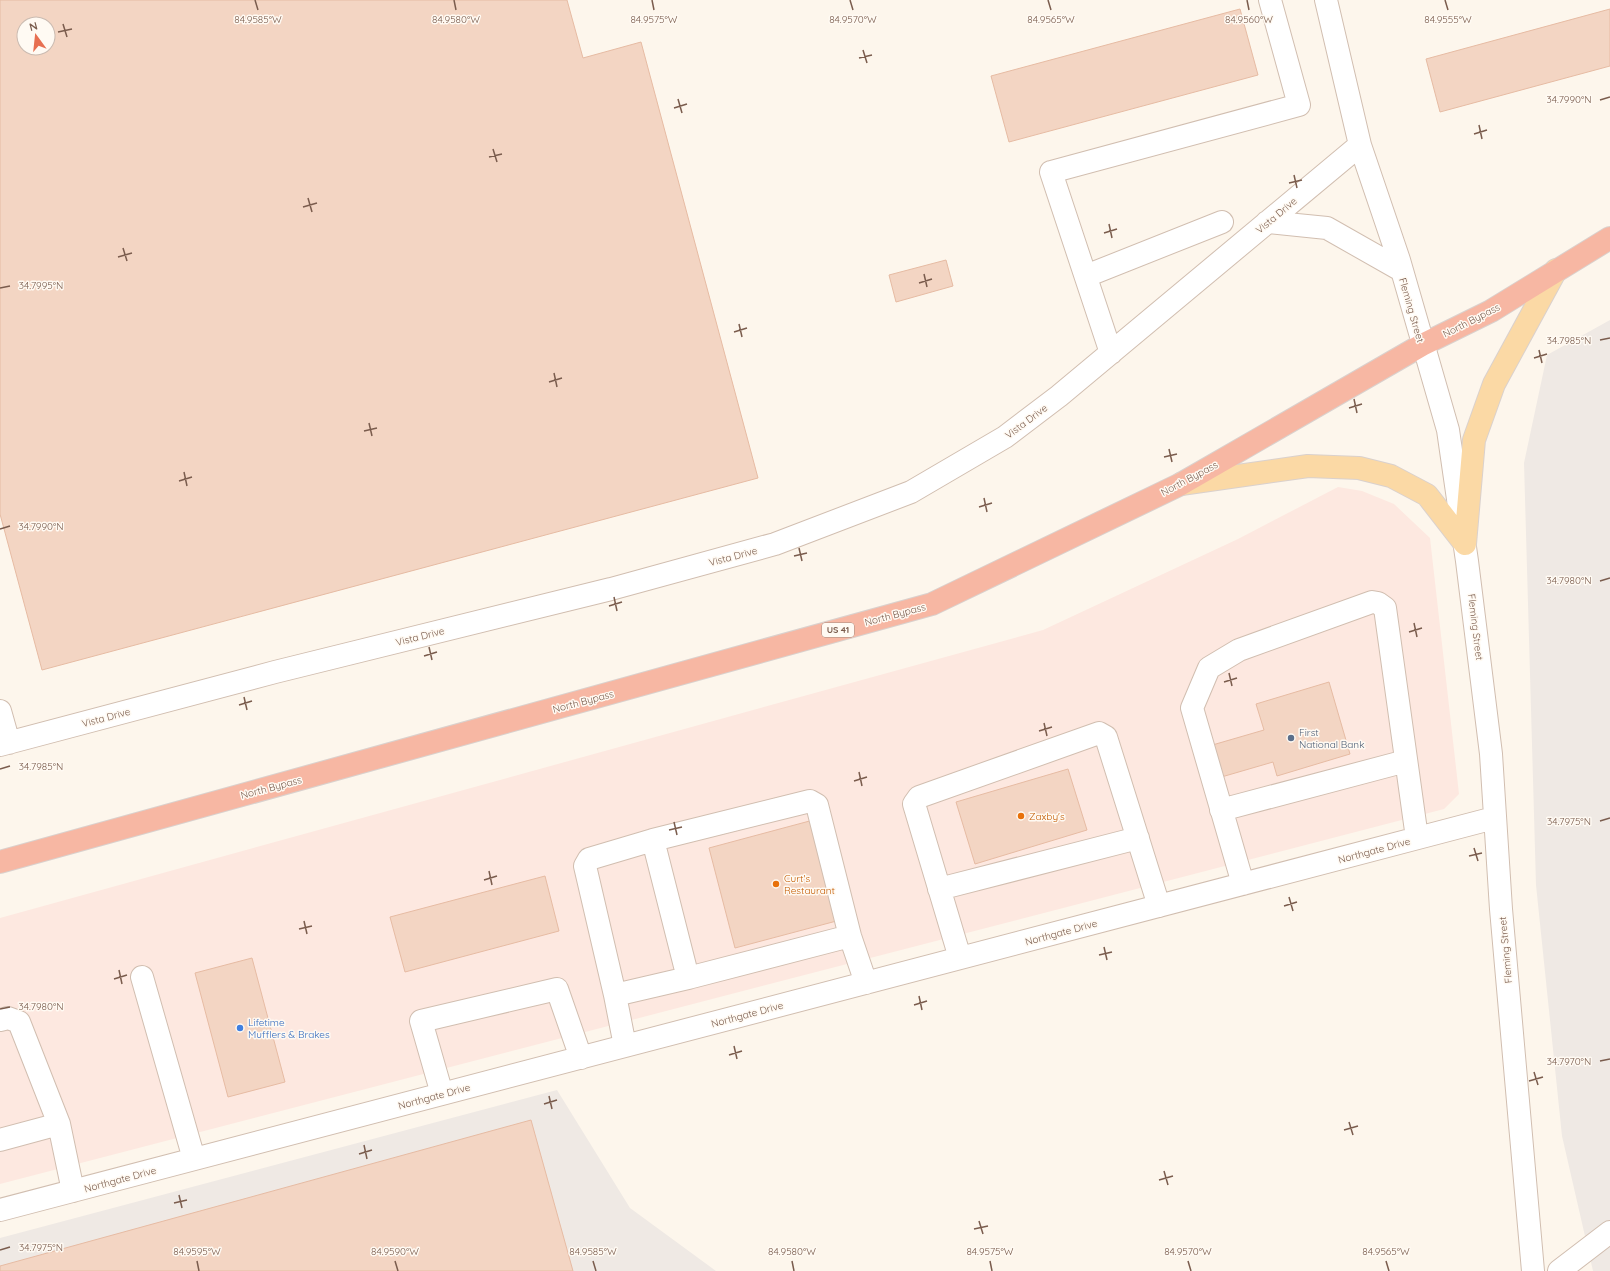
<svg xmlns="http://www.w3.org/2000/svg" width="1610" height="1271" font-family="Quicksand,sans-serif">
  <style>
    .commercial { fill: #fde8e0 }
    .industrial { fill: #efe9e4 }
    .building { fill: #f3d5c3; stroke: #e6bba3; fill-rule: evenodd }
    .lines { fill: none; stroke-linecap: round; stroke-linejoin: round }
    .minor-casing { stroke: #d1beb0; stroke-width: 24 }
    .major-casing { stroke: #dad1cd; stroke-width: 24 }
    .highway-casing { stroke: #dad1cd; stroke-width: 24 }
    .minor { stroke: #fff; stroke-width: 22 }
    .major { stroke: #fbd9a5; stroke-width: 22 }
    .highway { stroke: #f7b7a3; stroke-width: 22 }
    .ticks { fill: none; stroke: #7a5c4d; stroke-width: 1.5 }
    .service-dot { fill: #5c6f8a; stroke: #fffaf3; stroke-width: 1.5 }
    .food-dot { fill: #e8710a; stroke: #fffaf3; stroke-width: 1.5 }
    .shop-dot { fill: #3f7fe0; stroke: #fffaf3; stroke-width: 1.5 }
    .labels { text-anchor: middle; stroke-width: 3; stroke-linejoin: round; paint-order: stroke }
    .shield { fill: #fffaf3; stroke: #a28b7f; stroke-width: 1 }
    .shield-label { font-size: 9px; font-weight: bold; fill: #7a5c4d }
    .street-label { font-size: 10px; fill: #7a5c4d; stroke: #fffaf3 }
    .service-label { font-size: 10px; fill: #4e5e75; stroke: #fffaf3; text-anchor: start }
    .food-label { font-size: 10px; fill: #c56008; stroke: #fffaf3; text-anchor: start }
    .shop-label { font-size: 10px; fill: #366cbe; stroke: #fffaf3; text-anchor: start }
    .ticks-label { font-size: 10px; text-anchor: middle; fill: #7a5c4d; stroke: #fffaf3; stroke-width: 3; stroke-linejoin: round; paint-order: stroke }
  </style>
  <rect width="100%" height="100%" fill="#fdf6ec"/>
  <path class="commercial" d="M1338,487l24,4 32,13 36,34 29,256 -15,15 -1444,375v-266l1043,-288 195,-91z"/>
  <path class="industrial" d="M1610,320v951h-17l-31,-135 -26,-251 -12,-422 23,-108z
    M557,1090l73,118 86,63h-716v-33z"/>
  <path class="building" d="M0,0h567l16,58 58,-16 117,436 -716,192 -42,-156zM24,24h24v24h-24z
    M1240,9l18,66 -249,67 -18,-66z
    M1610,9v57l-170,46 -14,-53z
    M946,260l7,26 -57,16 -7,-27z
    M1329,682l21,72 -73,22 -4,-14 -55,16 -9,-32 55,-16 -8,-26z
    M1068,769l19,61 -112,34 -19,-62z
    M817,819l27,100 -109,29 -26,-100z
    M545,876l14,55 -154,41 -15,-55z
    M252,958l33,124 -57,15 -33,-124z
    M531,1120l42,151h-573v-5z"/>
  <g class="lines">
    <defs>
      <path id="minor" d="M1326,0l34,145 39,115 49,170 19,131 24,193 10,155 32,362
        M1267,222l60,6 74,42
        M1086,276l136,-54
        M1111,353l-60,-181 248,-67 -29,-105
        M0,711l9,32
        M0,745l275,-73 336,-83 164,-45 136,-52 94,-55 54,-41 301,-251
        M1221,810l185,-49
        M653,840l35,138
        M1243,884l-51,-176 17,-40 30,-18 133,-48 6,1 7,5 32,230
        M939,889l199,-51
        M960,958l-46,-154 5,-7 180,-64 7,4 53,169
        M142,977l52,182
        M615,995l73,-17 162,-42
        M0,1020l8,-2 11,4 40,102 14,67
        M625,1046l-10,-51 -30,-129 4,-7 64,-19 157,-39 7,4 33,131 16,47
        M442,1094l-21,-73 136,-32 24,69
        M0,1140l59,-16
        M0,1210l1494,-392
        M1559,1271l51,-39"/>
      <path id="major" d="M1181,484l127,-18 51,2 32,8 36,19 38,49
        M1465,544l9,-104 20,-56 62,-114"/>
      <path id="highway" d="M0,862l932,-258 249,-120 241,-139 69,-34 119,-73"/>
    </defs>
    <use href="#minor" class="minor-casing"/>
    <use href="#major" class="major-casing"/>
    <use href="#highway" class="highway-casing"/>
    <use href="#minor" class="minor"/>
    <use href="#major" class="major"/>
    <use href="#highway" class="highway"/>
  </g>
  <path class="ticks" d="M255,0l3,10M454,0l2,10M652,0l2,10M850,0l3,10M1048,0l3,10M1247,0l2,10M1445,0l3,10M63,24l4,13M58,32l14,-3M863,50l4,13M859,58l13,-3M678,99l4,14M1600,100l10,-3M674,108l13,-4M1479,125l3,14M1474,134l13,-4M493,149l4,13M489,157l13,-3M1294,175l3,13M1289,183l13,-3M308,198l4,14M303,207l14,-4M1109,224l3,14M1104,233l13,-4M123,248l4,13M118,257l14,-4M924,274l3,13M919,283l13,-4M0,288l10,-2M739,324l3,13M734,332l13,-4M1600,340l10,-2M1539,350l3,13M1534,358l13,-4M554,373l3,14M549,382l13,-4M1354,399l3,14M1349,408l13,-4M369,423l3,13M364,431l13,-3M1169,449l3,13M1164,457l13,-3M184,472l3,14M179,481l13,-4M984,498l3,14M979,507l13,-4M0,529l10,-3M799,548l3,13M794,556l13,-3M1600,581l10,-3M614,597l3,14M609,606l13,-4M1414,623l3,14M1409,632l13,-4M429,647l3,13M424,656l13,-4M1229,673l3,13M1224,682l13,-4M244,697l3,13M239,705l13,-4M1044,723l3,13M1039,731l13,-4M0,769l10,-3M859,772l3,14M854,781l13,-4M1600,821l10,-3M674,822l3,13M669,830l13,-3M1474,848l4,13M1469,856l13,-3M489,871l3,14M484,880l13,-4M1289,897l4,14M1284,906l13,-4M304,921l3,13M299,929l13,-3M1104,947l3,13M1099,955l13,-3M119,970l3,14M114,979l13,-4M919,996l3,14M914,1005l13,-4M0,1009l10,-2M734,1046l3,13M729,1055l13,-4M1600,1061l10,-2M1534,1072l4,13M1529,1081l14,-4M549,1096l3,13M544,1104l13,-4M1349,1122l4,13M1344,1130l14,-4M364,1145l3,14M359,1154l13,-4M1164,1171l4,14M1159,1180l14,-4M179,1195l3,13M174,1203l13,-3M979,1221l4,13M974,1229l14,-3M0,1250l10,-3M197,1261l2,10M395,1261l3,10M593,1261l3,10M792,1261l2,10M990,1261l2,10M1188,1261l3,10M1386,1261l3,10"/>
  <circle class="service-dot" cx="1291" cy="738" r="4"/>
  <g class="food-dot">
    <circle cx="1021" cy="816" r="4"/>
    <circle cx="776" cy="884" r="4"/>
  </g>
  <circle class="shop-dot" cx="240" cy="1028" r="4"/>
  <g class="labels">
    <rect class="shield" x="822" y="623" width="32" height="14" rx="3"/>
    <g class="shield-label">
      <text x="838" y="633">US 41</text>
    </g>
    <g class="street-label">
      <text transform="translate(1276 215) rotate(-40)" y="4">Vista Drive</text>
      <text transform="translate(1412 310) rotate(74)" y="4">Fleming Street</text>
      <text transform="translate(1471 320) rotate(-27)" y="4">North Bypass</text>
      <text transform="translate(1026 421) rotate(-37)" y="4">Vista Drive</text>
      <text transform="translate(1189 478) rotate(-28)" y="4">North Bypass</text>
      <text transform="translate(733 556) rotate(-15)" y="4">Vista Drive</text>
      <text transform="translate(895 614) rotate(-15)" y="4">North Bypass</text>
      <text transform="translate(1476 627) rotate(83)" y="4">Fleming Street</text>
      <text transform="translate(420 636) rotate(-14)" y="4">Vista Drive</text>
      <text transform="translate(583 701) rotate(-15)" y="4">North Bypass</text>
      <text transform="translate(106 717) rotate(-15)" y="4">Vista Drive</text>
      <text transform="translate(271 787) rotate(-15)" y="4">North Bypass</text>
      <text transform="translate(1374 850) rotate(-15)" y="4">Northgate Drive</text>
      <text transform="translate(1061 932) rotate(-15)" y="4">Northgate Drive</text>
      <text transform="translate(1505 950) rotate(-95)" y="4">Fleming Street</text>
      <text transform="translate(747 1014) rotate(-15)" y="4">Northgate Drive</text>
      <text transform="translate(434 1096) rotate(-15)" y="4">Northgate Drive</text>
      <text transform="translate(120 1179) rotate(-15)" y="4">Northgate Drive</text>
    </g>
    <g class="service-label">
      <text x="1299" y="736">First<tspan x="1299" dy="12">National Bank</tspan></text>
    </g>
    <g class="food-label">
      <text x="1029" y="820">Zaxby's</text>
      <text x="784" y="882">Curt's<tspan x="784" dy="12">Restaurant</tspan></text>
    </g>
    <g class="shop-label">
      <text x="248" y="1026">Lifetime<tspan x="248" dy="12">Mufflers &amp; Brakes</tspan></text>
    </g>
  </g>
  <g class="ticks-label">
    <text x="258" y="23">84.9585°W</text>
    <text x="456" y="23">84.9580°W</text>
    <text x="654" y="23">84.9575°W</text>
    <text x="853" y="23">84.9570°W</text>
    <text x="1051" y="23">84.9565°W</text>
    <text x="1249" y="23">84.9560°W</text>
    <text x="1448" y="23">84.9555°W</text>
    <text x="1569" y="103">34.7990°N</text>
    <text x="41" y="289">34.7995°N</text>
    <text x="1569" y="344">34.7985°N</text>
    <text x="41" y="530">34.7990°N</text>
    <text x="1569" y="584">34.7980°N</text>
    <text x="41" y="770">34.7985°N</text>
    <text x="1569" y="825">34.7975°N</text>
    <text x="41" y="1010">34.7980°N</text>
    <text x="1569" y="1065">34.7970°N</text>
    <text x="41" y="1251">34.7975°N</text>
    <text x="197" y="1255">84.9595°W</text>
    <text x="395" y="1255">84.9590°W</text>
    <text x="593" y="1255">84.9585°W</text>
    <text x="792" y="1255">84.9580°W</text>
    <text x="990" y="1255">84.9575°W</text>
    <text x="1188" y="1255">84.9570°W</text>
    <text x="1386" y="1255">84.9565°W</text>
  </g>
  <g transform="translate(36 36) rotate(345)"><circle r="19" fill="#fffaf3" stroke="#cabbb1"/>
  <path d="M0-3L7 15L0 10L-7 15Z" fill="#e76f51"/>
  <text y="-6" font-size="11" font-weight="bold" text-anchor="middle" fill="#7a5c4d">N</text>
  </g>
</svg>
